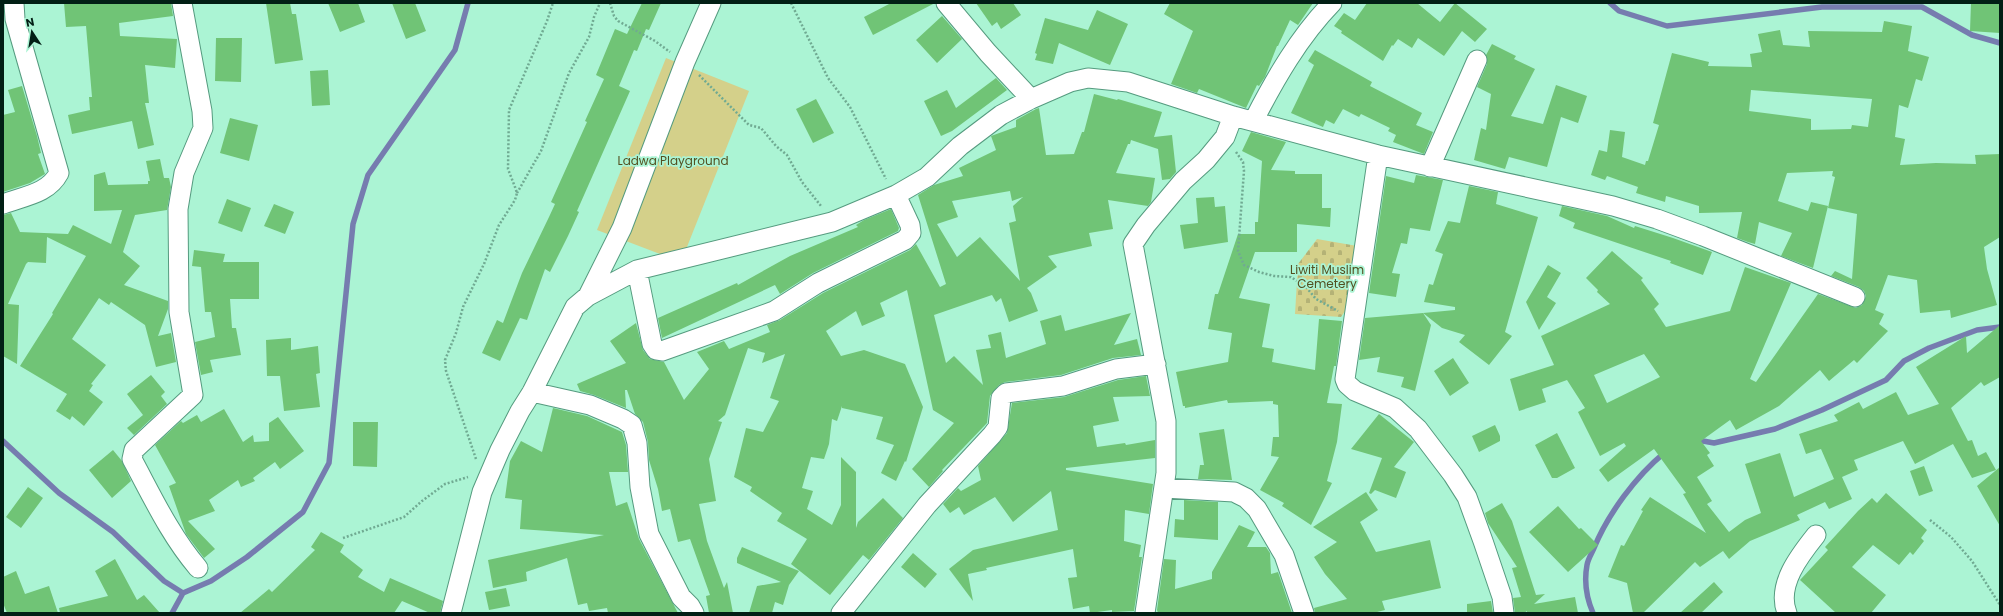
<svg xmlns="http://www.w3.org/2000/svg" width="2003" height="616" font-family="Poppins,sans-serif">
  <style>
    .cemetery { fill: url(#cemetery-stones) }
    .green { fill: #d4d08a }
    .lines { fill: none; stroke-linecap: round; stroke-linejoin: round }
    .stream { stroke: #767caf; stroke-width: 5.5 }
    .building { fill: #70c476; fill-rule: evenodd }
    .minor-casing { stroke: #559b7f; stroke-width: 21 }
    .path { stroke: #70aa92; stroke-width: 2.5; stroke-dasharray: 2 2; stroke-linecap: butt }
    .minor { stroke: #fff; stroke-width: 19 }
    .labels { text-anchor: middle; stroke-width: 3.5; stroke-linejoin: round; paint-order: stroke }
    .park-label { font-size: 12px; fill: #535021; stroke: #abf4d4 }
  </style>
  <defs>
    <pattern id="cemetery-stones" width="16" height="16" patternUnits="userSpaceOnUse"><rect width="16" height="16" fill="#d4d08a"/><path d="M2 7V4a2 2 0 0 1 4 0v3zM10 15v-3a2 2 0 0 1 4 0v3z" fill="#b4b276"/></pattern>
  </defs>
  <rect width="100%" height="100%" fill="#abf4d4"/>
  <path class="cemetery" d="M1317,239l46,8 -9,51 -13,19 -46,-3 3,-50z"/>
  <path class="green" d="M666,58l83,33 -68,171 -84,-32z"/>
  <g class="lines">
    <path class="stream" d="M1610,3l9,8 48,15 155,-19h100l50,28 28,8
      M1697,437l6,4 11,2 61,-14 47,-19 64,-30 18,-19 25,-13 48,-18 23,-3
      M3,441l56,52 54,39 51,49 19,12 28,-12 36,-24 56,-45 26,-49 24,-239 15,-49 87,-125 13,-47
      M172,613l11,-20
      M1593,613c-6,-14 -9,-32 -6,-48 1,-6 5,-12 7,-17 14,-34 42,-72 70,-95"/>
  </g>
  <path class="building" d="M64,3h107l2,13 -54,7 1,13 57,3 -2,29 -30,-3 4,38h-4l9,42 -16,4 -6,-28 -60,13 -4,-19 22,-5 -1,-13h3l-6,-71 -20,1z
    M266,3h24l2,11h4l7,46 -28,4z
    M328,3h30l7,19 -25,10z
    M392,3h23l11,28 -20,8z
    M642,3h19l-12,27 -3,-1 -9,22 -3,-1 -15,36 11,5 -53,120 2,1 -11,24 -18,36 -5,-3 -18,51 -7,-2 -20,43 -18,-8 15,-33 6,3 19,-50 27,-56 6,-13 -4,-2 36,-80 -2,-1 19,-42 -8,-4 19,-46 12,5z
    M891,3h44l-62,32 -9,-18z
    M976,3h37l8,12 -20,14 -4,-7 -5,4z
    M1170,3h143l-15,22 -8,-5 -12,26h-1l-12,31 -6,9 -2,-1 -11,23 -47,-19 -2,4 -26,-9 22,-53 -29,-17z
    M1367,3h50l23,19 15,-19 32,26 -12,13 -13,-11 -18,25 -26,-18 -6,10 -14,-9 -5,7 -1,-1 -9,16 -42,-28 1,-2 -8,-5 10,-13 11,7z
    M1971,3h29v30l-30,-2z
    M1097,10l31,14 -18,41 -51,-22 -6,21 -18,-4 2,-6 -2,-1 10,-35 43,12z
    M942,16l20,23 -25,24 -21,-23z
    M1884,21l28,5 -4,25 21,6 -7,24 -6,-2 -8,29 -9,-3 -4,32 10,2 -5,26 36,-2 40,1 -1,-9 25,-1v83l-16,10 3,22 10,36 -46,13 -1,-8 -30,3 -3,-33 -29,-5 -13,35 9,4 -5,10 9,7 -31,32 -3,-3 -25,21 -9,-11 -41,36 -43,24 -6,-10 -29,21 9,12 -3,2 7,11 -17,11 15,24 -5,3 22,28 16,-12 16,-7 -16,-49 35,-11 14,44 40,-18 -13,-30 -15,5 -7,-20 39,-13 -4,-6 25,-13 4,7 33,-17 12,23 31,-11 -23,-37 50,-31 1,17 33,-28v52l-16,9 -3,-4 -30,26 17,33 4,-1 6,16 8,-4 10,18 -24,8 -19,-34 -38,20 -12,-23 -49,19 4,10 -16,7 10,22 -23,10 -4,-7 -28,13 3,5 -50,21 -21,18 -6,-8 -23,16 -5,-5 -52,51h-10l-6,-30 -19,-6 13,-32 3,1 19,-35 -2,-1 9,-13 56,36 -23,-39 3,-1 -32,-44 -46,33 -9,-12 27,-24 -2,-3 -24,13 -22,-44 7,-4 -18,-28 -25,9 4,13 -27,9 -9,-32 44,-14 -13,-29 69,-32 -13,-12 1,-2 -12,-12 26,-27 31,27 -2,2 18,24 -5,5 12,18 64,-16 15,-44 46,16 -41,96 6,3 62,-88 38,14 6,-3 4,-9 -2,-5 -5,-4 -28,-11 4,-5 17,8 5,-65 -29,-6 7,-31 -3,-1 1,-5 -46,2 -9,28 30,10 3,-9 17,4 -15,62 -32,-12 11,-23 -33,-11 -4,22 -7,-2 -11,-4 5,-26 -43,1v-7l-33,-10 -1,6 -29,-9 2,-6 -31,-11 -2,4 -14,-5 8,-25 8,2 3,-22 15,2 -3,25 23,8 1,-4h2l11,-36 -6,-2 19,-70 37,9 -1,4 44,1 -2,-13 12,-2 -4,-18 22,-4 3,15 27,2 -2,-16 74,1zM1751,90l121,9 -4,28 -16,-2 -1,4 -40,1v-11l-62,-8zM1644,354l16,23 -53,26 -13,-28z
    M216,38h26l-1,44 -26,-1z
    M1492,44l24,12 -2,3 21,10 -24,47 32,8 13,-39 31,11 -9,27 -17,-6 -14,50 -38,-10 -4,12 -31,-9 7,-32 5,2 5,-36 -14,-7 10,-23 -1,-9z
    M1315,50l57,32 -2,4 52,27 -6,12 17,7 -9,22 -31,-12 3,-7 -8,-4 2,-3 -29,-14 -2,3 -16,-8 -9,15 -8,-4 -3,7 -32,-14 23,-48 -6,-4z
    M328,70l2,35 -18,1 -2,-35z
    M996,78l11,12 -55,41 -11,5 -17,-35 23,-11 9,18z
    M22,86l15,50 4,17 -3,1 7,20 -15,9 -27,9v-77l12,-3 -7,-22z
    M1094,94l23,6 1,-1 44,13 -8,25 18,-2 4,37 -6,7 -8,1 -4,-31 -27,-9 -1,4h-2l-12,29 39,5 -4,24 -3,4 -40,-6 5,29 -24,4 3,13 -44,10 9,11 -30,21 4,5 7,18 -29,11 -8,-24 -5,4 -4,-7 -58,20 12,48 8,-7 29,29 -7,-35 15,-2 -3,-13 13,-3 5,26 40,-14 -6,-23 21,-6 4,16 66,-18 -17,32 23,-6 4,16 -28,3 -52,17 -56,7 -6,3 -9,11 -3,27 -45,47 1,1 -14,16 -17,-18 42,-46 -21,-13 -26,-120 -27,13 5,13 -23,10 -6,-15 -30,20 15,25 23,-6 41,14 18,43 -17,55 -1,-1 -9,20 -15,-8 13,-28 -18,-6 7,-22 -41,-9v-2l-5,15 -5,-2 -3,25 -5,15 -13,-2 -9,31 11,3 -6,18 25,16 9,-20v-48l15,15v56l2,-6 25,-24 20,20 -34,42 -6,-5 -33,40 -39,-31 16,-25 -30,-18 5,-8 -32,-22 2,-4 -18,-10 12,-49 17,4 16,-31 -9,-3 15,-44 -23,9 3,-10 -17,-5 -23,67 -7,6 4,1 -13,37 7,42 -17,3 8,37 17,47 3,-6 6,31h-24l-3,-17 4,-1 -20,-56 -12,3 -8,-33 -8,2 -4,-22 -9,-29 -1,-18 -5,-20 -8,-8 -8,-24h-2l1,18 -32,-13 -14,-4 -3,-7 49,-21 -16,-22 26,-18 7,27 7,9 14,3 20,38 25,-31 -12,-17 27,-11 5,8 41,-17 -3,-7 13,-5 43,-27 87,-43 6,-6 24,43 6,-3 -28,-89 16,-10 29,-9 -4,-8 37,-18 -5,-14 25,-9v-7l20,-11 3,-1 7,47 28,-1 8,-22h2zM1010,191l2,10 11,-4 -10,9 3,15 -7,2 11,58 -40,-44 -23,20 -20,-33 21,-7 -6,-16z
    M816,99l18,34 -21,10 -17,-34z
    M230,118l28,7 -9,36 -29,-8z
    M1251,132l35,10 -15,28 24,1v3h27v34h9l-1,19 -33,-3v28h-42l-16,46 31,6 -8,43 12,2 -2,13 43,8 4,-51 23,2 -6,45h-2l-7,37 15,1 -5,38 -10,39 5,2 -21,42 -29,-19 2,-3 -24,-13 19,-33 -8,-1 2,-19h6l-1,-32 -5,-1v-3l-45,2 -1,-3 -42,8v-2h-2l-7,-34 52,-10 4,-29 -24,-4 7,-35h3l20,-60h17v-12h3l4,-61 -20,-10z
    M160,159l4,19h5l2,9 -4,23 -32,5 -12,37 17,14 -16,19 44,16v8l-10,27 13,-3 5,29 -20,5 -11,-42 -34,-23 -2,3 -10,-7 -27,41 34,26 -15,19 2,1 -4,6 14,11 -19,24 -12,-10 -2,4 -14,-9 11,-17 -47,-28 33,-52 -1,-1 34,-57 -39,-19 -1,26 -18,-1 -2,2 -18,40 11,1 -2,59 -14,-8v-141l8,-2 9,19 48,2 5,-9 38,19 11,-34 -28,1v-36l11,-3 3,13 40,-1v-3h2l-4,-20z
    M1416,175l27,5 -13,51 -20,-3 -3,16 -6,-1 -9,30 8,1 -4,23 -27,-4 17,-117 28,7z
    M1469,186l29,6 -2,12 42,13 -33,115 7,4 -23,29 -30,-23 6,-7 -23,-7 -19,-15 32,-3v-3l-31,-5 5,-18 4,1 10,-31 -8,-3 13,-30 12,2z
    M1214,197l1,10 10,-1 3,36 -44,7 -4,-24 18,-2 -2,-25z
    M227,199l24,9 -9,24 -24,-9z
    M274,204l20,8 -9,22 -21,-8z
    M1562,206l45,10 27,12 1,-2 38,12 39,14 -9,23 -33,-12 1,-2 -98,-33 2,-5 -16,-7z
    M891,209l8,19 -1,3 -85,42 -33,21 -5,-9 -113,53 -4,-20 79,-35 1,2 52,-29 68,-29 -2,-2 8,-5z
    M194,250l31,4 -2,8h36v37h-29l2,29h4l5,27 -31,5 3,12 -12,3 -6,-33 20,-5 -4,-25h-6l-4,-45 -9,-1z
    M1548,265l13,8 -14,24 9,6 -17,27 -13,-28z
    M1423,313l8,12 -16,66 -14,-4 3,-10 -27,-5 3,-15 -21,3 6,-42z
    M291,338v12l27,-4 2,27 -4,1 4,33 -36,4 -4,-35h-13l-1,-36z
    M1453,358l16,25 -19,13 -16,-25z
    M151,375l14,17 -4,4 6,8 -33,31 -7,-7 16,-13 -16,-21z
    M1146,376l4,20 -37,1 6,24 -26,5 4,21 28,-4 1,2 29,-5v18l-89,10v2l87,14 -4,30 -24,-4 -1,31 17,4 -2,12h3l-8,54 -22,1v-2l-22,3 -1,-7 -16,3 -5,-31 9,-1 -4,-28 -87,19 1,2 -19,4 5,27 -24,-32 24,-19 85,-20 -7,-39 -38,31 -18,-25 -31,18 -5,-8 -9,6 -7,-9 15,-16 3,3 20,-11 -3,-14 29,-33 5,-30 52,-6 54,-17z
    M553,408l34,8 35,16 4,13 2,27h-19l7,34 11,-4 12,37 39,74h-70l-1,-5 -18,3 -2,-8 -9,2 -11,-47 -41,14 1,9 -34,7 -5,-28 116,-25 -84,-6 2,-29 -17,-2 5,-37 11,-20 21,11z
    M224,409l19,33 10,-7 1,7 15,-1v-18l9,-6 26,34 -24,18 -5,-7 -22,16 2,3 -14,6 -3,-7 -29,20 6,11 -27,10 27,28 -11,9 -18,-24 -17,-48 7,-3 -21,-38 26,-24 2,2 14,-8 4,7z
    M1379,414l35,28 -20,25 12,5 -10,26 -21,-8 -4,4 -2,-1 13,-35 -31,-9z
    M353,422h25l-1,45 -24,-1z
    M1495,425l5,11v5l-21,11 -7,-16z
    M1224,429l8,51 -34,-1 2,-14h4l-5,-32z
    M1557,433l18,35 -18,10h-5l-17,-33z
    M113,450l9,11 9,20 -19,17 -23,-28z
    M1924,466l9,25 -14,5 -9,-25z
    M2000,467v59l-23,-40z
    M28,487l15,11 -22,30 -15,-11z
    M1366,492l12,18 -18,12 16,30 54,-12 11,48 -59,13 3,9 -12,3h-58l-1,-5 33,-9 -22,-25 -11,-17 23,-15 -24,-15z
    M1886,493l41,37 -6,8 3,3 -11,14 -3,-3 -11,13 -26,-20 -21,22 34,28 -15,18h-35l-36,-33 28,-30 -3,-3 33,-36 14,-13 5,5z
    M1184,500l34,2v38l-44,-3 1,-18 9,1z
    M1502,503l10,18 24,74 9,-1 -11,10 41,-7 3,16h-51v-2l-3,2h-9l-2,-15 8,-1 -9,-29 5,-1 -29,-44 -3,-10z
    M1558,506l21,23 2,-1 17,17 -30,27 -39,-40z
    M1239,525l16,7 -8,15h19l4,6 1,21 7,-2 14,41h-134l-1,-3 7,-51 12,1 -1,29 37,-10v-7z
    M321,532l23,13 -4,7 23,18 -5,7 26,15 6,-14 53,23 -3,12h-10l-28,-12 -8,12h-154l29,-24 3,3 43,-42 -4,-3z
    M742,547l57,24 -10,14 -6,20 -8,-3 -3,11h-23l8,-27 24,-4 -44,-19v-5z
    M913,553l24,21 -12,14 -24,-21z
    M115,559l22,41 7,-5 16,18h-100l-1,-5 49,-12 -13,-25z
    M16,571l9,23 24,-8 9,27h-51l-4,-10v-26z
    M1714,582l9,10 -22,21h-21z
    M506,588l4,18 -21,4 -4,-18z
    M1491,601l2,12h-26v-9z"/>
  <g class="lines">
    <defs>
      <path id="minor" d="M182,3l20,108 1,17 -19,45 -6,36 1,103 14,83 -59,55 -2,9c21,39 38,76 66,109
        M946,3l42,50 43,46
        M1254,120c21,-41 45,-83 78,-117
        M1378,155l-33,224 2,5 8,7 40,17 23,21 35,46 14,22 16,44 19,56 2,16
        M1430,167l47,-107
        M3,204c21,-8 45,-10 56,-31l-44,-154 -1,-16
        M637,270l15,74 4,6 6,1 112,-40 44,-28 87,-43 6,-7 -1,-8 -14,-30
        M588,296l34,-68 63,-166 26,-59
        M532,392l58,13 33,14 9,6 5,18 3,44 9,47 32,63 9,9 4,7
        M1164,488l70,4 12,6 11,11 27,46 20,58
        M451,613l31,-121 18,-42 20,-39 12,-19 43,-85 13,-11 49,-26 195,-48 64,-27 31,-18 33,-31 41,-31 30,-16 39,-17 18,-4 40,4 105,34 145,39 235,51 44,13 46,17 152,61
        M841,613l86,-108 65,-70 6,-8 3,-29 5,-5 57,-7 53,-17 40,-5
        M1145,613l21,-140v-52l-33,-177 13,-19 37,-44 23,-21 19,-23 8,-21
        M1787,613c-11,-28 13,-58 29,-78"/>
    </defs>
    <use href="#minor" class="minor-casing"/>
    <path class="path" d="M610,3l4,13 4,5 37,20 15,11
      M791,3l37,75 22,29 36,72
      M699,75l50,50 12,3 15,18 11,9 15,27 19,24
      M1236,152l7,10 1,9 -6,80 6,14 15,7 15,4 17,1 15,10 10,12 22,12
      M517,193l24,-42 28,-78 20,-36 5,-20 6,-14
      M476,459l-30,-88 -1,-11 11,-27 7,-26 21,-43 15,-39 16,-25 2,-7 -2,-6 -7,-18 1,-59 38,-89 6,-18
      M1930,520l21,17 21,24 28,44
      M343,538l61,-21 18,-16 23,-17 23,-7"/>
    <use href="#minor" class="minor"/>
  </g>
  <g class="labels">
    <g class="park-label">
      <text x="673" y="165">Ladwa Playground</text>
      <text x="1327" y="274">Liwiti Muslim<tspan x="1327" dy="14">Cemetery</tspan></text>
    </g>
  </g>
  <rect width="2003" height="616" fill="none" stroke="#021f15" stroke-width="8"/>
  <g transform="translate(32 32) rotate(348)" stroke="#abf4d4" stroke-width="3" paint-order="stroke">
  <path d="M0-3L7 15L0 10L-7 15Z" fill="#021f15"/>
  <text y="-6" font-size="11" font-weight="bold" text-anchor="middle" fill="#021f15">N</text>
  </g>
</svg>
